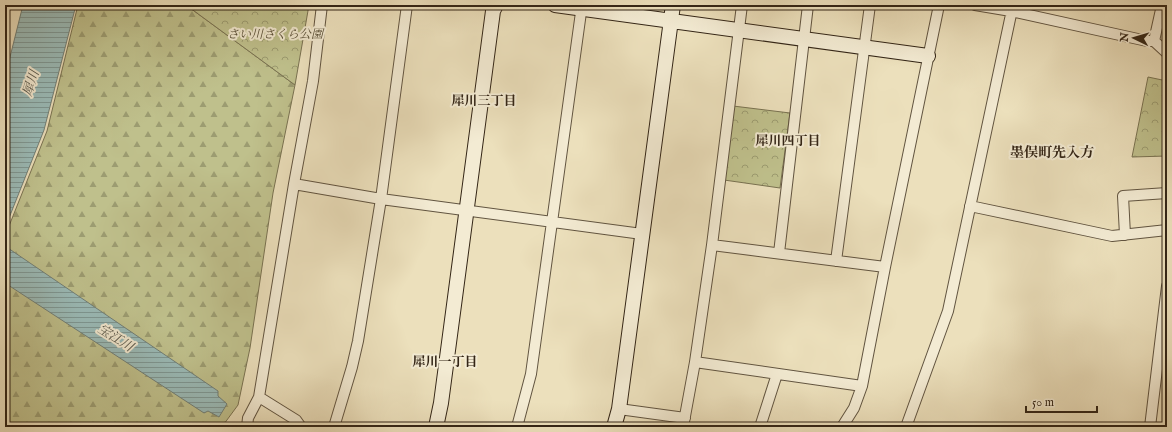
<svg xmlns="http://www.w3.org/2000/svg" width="1172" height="432" font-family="'IM FELL English','Noto Serif JP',serif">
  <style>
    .forest { fill: url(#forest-firs); stroke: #797251 }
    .park { fill: url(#park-crowns); stroke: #797251 }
    .water { fill: url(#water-rules); stroke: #717f77 }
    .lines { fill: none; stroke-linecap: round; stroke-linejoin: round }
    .street-casing { stroke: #615440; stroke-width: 12 }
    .secondary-casing { stroke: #332516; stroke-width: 16 }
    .street { stroke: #f3ebd3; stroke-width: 10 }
    .secondary { stroke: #f3ebd3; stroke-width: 14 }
    .labels { text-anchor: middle; stroke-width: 4; stroke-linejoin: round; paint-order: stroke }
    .park-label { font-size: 12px; font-style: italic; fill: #564c34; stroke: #f3ebd3 }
    .water-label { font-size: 13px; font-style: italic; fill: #525247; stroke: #f3ebd3 }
    .neighbourhood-label { font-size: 13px; font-weight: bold; fill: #332516; stroke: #f3ebd3 }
    .quarter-label { font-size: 14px; font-weight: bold; fill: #332516; stroke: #f3ebd3 }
  </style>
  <defs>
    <pattern id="forest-firs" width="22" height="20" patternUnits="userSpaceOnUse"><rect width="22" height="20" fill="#bfc08c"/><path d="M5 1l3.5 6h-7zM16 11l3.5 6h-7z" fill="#9c9c71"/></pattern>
    <pattern id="park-crowns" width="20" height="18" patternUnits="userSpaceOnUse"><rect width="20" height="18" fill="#bfc08c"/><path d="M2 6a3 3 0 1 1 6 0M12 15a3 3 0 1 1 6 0" fill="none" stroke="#9c9c71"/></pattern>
    <pattern id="water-rules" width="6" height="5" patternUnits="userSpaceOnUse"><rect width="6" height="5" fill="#9abbb8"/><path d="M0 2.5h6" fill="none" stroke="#7e9895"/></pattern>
  </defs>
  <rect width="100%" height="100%" fill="#ece0bc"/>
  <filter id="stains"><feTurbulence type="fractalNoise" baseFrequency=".005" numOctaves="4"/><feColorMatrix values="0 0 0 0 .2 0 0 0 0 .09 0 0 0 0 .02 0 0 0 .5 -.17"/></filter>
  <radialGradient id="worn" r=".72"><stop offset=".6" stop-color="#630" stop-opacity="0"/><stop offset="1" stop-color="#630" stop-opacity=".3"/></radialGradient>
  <path class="forest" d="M78,5h108l109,80 -22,108 -23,155 -12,57 -14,19 -4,3h-215v-191l42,-105z"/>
  <path class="park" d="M186,5h123l-14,80z
    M1148,77l19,4v75l-35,1z
    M733,106l57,7 -10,75 -56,-8z"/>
  <path class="water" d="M23,5h53l-32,125 -39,98v-154l3,-9z
    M5,246l213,145v5l9,8 -8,13 -11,-6 -4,2 -199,-130z"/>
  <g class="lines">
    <defs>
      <path id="street" d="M975,5l36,6 136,30h7l13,12
        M1154,41l8,-36
        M294,184l87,15 261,35
        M970,206l142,30 55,-6
        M1125,235l-2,-39 44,-3
        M712,245l173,22
        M779,253l29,-248
        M836,261l34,-256
        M695,362l167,24
        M259,397l37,23 5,7
        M619,409l66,9
        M247,427l1,-9 11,-21 35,-213 19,-103 9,-76
        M334,427l18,-60 6,-26 23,-142 26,-194
        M517,427l14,-53 51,-369
        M683,427l12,-65 17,-117 30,-240
        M760,427l17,-53
        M842,427l12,-19 8,-22 23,-119 54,-262
        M906,427l42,-116 65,-306
        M1150,427l17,-141"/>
      <path id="secondary" d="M555,5l373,51
        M436,427l5,-24 52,-392 3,-6
        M614,427l5,-18 54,-404"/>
    </defs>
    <use href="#street" class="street-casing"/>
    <use href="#secondary" class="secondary-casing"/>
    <use href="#street" class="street"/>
    <use href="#secondary" class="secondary"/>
  </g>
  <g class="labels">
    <g class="park-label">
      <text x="275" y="38">さい川さくら公園</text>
    </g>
    <g class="water-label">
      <text transform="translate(30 83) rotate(-72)" y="5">犀川</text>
      <text transform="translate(116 337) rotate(32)" y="5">宝江川</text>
    </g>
    <g class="neighbourhood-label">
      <text x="484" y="105">犀川三丁目</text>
      <text x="788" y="145">犀川四丁目</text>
      <text x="445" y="366">犀川一丁目</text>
    </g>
    <g class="quarter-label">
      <text x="1052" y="157">墨俣町先入方</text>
    </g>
  </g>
  <rect width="1172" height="432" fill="none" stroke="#ece0bc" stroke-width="20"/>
  <rect x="6" y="6" width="1160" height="420" fill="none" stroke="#332516" stroke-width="2"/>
  <rect x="10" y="10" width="1152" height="412" fill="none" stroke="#332516"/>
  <g transform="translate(1134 38) rotate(275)" stroke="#f3ebd3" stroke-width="3" paint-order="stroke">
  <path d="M0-3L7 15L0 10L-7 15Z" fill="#332516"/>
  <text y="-6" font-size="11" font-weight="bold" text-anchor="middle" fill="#332516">N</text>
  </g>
  <path d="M1026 406v6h71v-6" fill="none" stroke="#332516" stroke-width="2"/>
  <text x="1032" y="406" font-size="12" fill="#332516" stroke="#f3ebd3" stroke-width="3" paint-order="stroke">50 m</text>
  <rect width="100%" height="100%" filter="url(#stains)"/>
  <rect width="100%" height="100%" fill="url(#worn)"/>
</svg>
